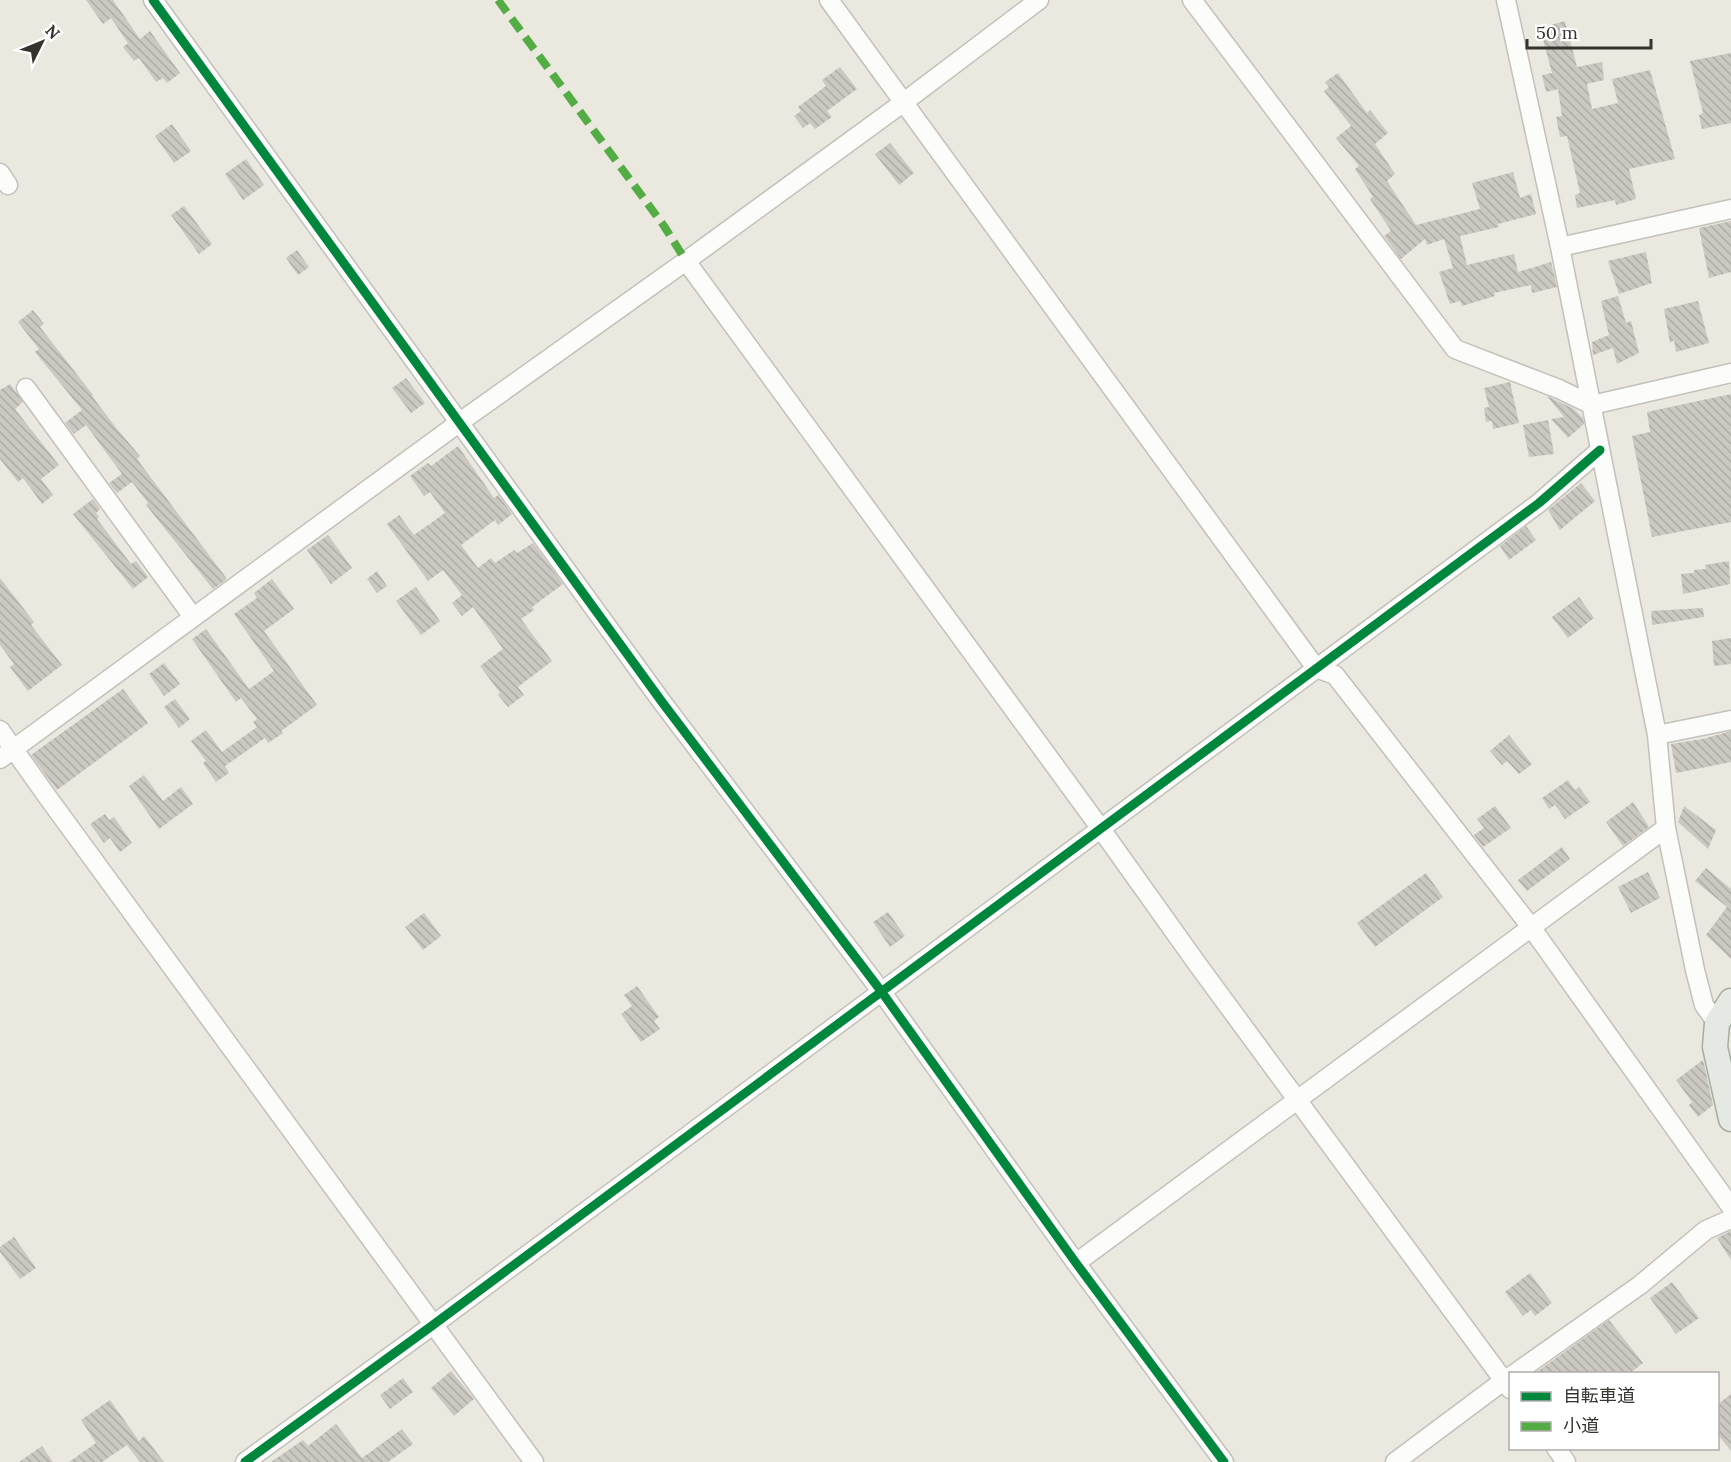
<svg xmlns="http://www.w3.org/2000/svg" width="1731" height="1462" font-family="Lora,'Noto Sans JP',serif">
  <style>
    .building { fill: url(#building-back-hatch) }
    .lines { fill: none; stroke-linecap: round; stroke-linejoin: round }
    .minor-casing { stroke: #c2c1ba; stroke-width: 21 }
    .major-casing { stroke: #a5aea0; stroke-width: 27 }
    .minor { stroke: #fcfcfa; stroke-width: 18 }
    .major { stroke: #e4eae3; stroke-width: 24 }
    .quiet { stroke: #54ac44; stroke-width: 8; stroke-dasharray: 15 8; stroke-linecap: butt }
    .cycleway-casing { stroke: #fff; stroke-width: 13 }
    .cycleway { stroke: #00873e; stroke-width: 9 }
  </style>
  <defs>
    <pattern id="building-back-hatch" width="6" height="6" patternUnits="userSpaceOnUse" patternTransform="scale(1.5)"><rect width="6" height="6" fill="#cbc7c1"/><path d="M-1 5l2 2M0 0l6 6M5-1l2 2" fill="none" stroke="#afaba6"/></pattern>
  </defs>
  <rect width="100%" height="100%" fill="#eae8df"/>
  <path class="building" d="M86,0h27l27,39 10,-8 30,42 -13,10 -4,-5 -7,4 -17,-24 -5,3 -11,-14 5,-4 -17,-25 -8,6z
    M1565,21l12,46 25,-5 2,18 -17,4 5,25 26,-6 -6,-24 38,-9 25,89 -46,10 7,30 -20,6 -1,-5 -38,8 -2,-13 5,-2 -13,-57 -7,1 -4,-20 6,-1 -4,-27 -12,3 -4,-17 10,-2 -12,-45z
    M1731,53v70l-29,6 -3,-14 4,-2 -13,-52z
    M840,67l17,22 -30,22 5,6 -17,12 -5,-6 -7,5 -9,-12 7,-5 -3,-4 28,-21 -4,-6z
    M1338,73l29,40 3,-3 18,23 -13,11 20,30 -8,7 29,44 64,-16 -8,-26 41,-11 7,26 11,-4 5,20 -38,10 1,3 -39,9 7,29 47,-11 4,18 33,-10 6,25 -25,6 -1,-8 -37,8 1,3 -33,10 -2,-5 -10,3 -11,-32 14,-4 -9,-29 -17,6 -2,-6 -24,20 -17,-23 7,-5 -21,-32 3,-2 -18,-28 4,-3 -23,-28 15,-12 -27,-35 5,-4 -4,-5z
    M172,124l19,27 -17,12 -19,-27z
    M890,143l24,30 -15,12 -24,-31z
    M246,159l18,26 -21,15 -18,-26z
    M184,206l28,38 -13,10 -28,-39z
    M1731,221v51l-22,6 -10,-50z
    M297,250l12,17 -11,8 -12,-17z
    M1646,252l6,31 -33,11 -11,-33z
    M1618,296l8,27 5,-2 8,32 -22,11 -4,-16 -20,7 -1,-13 17,-7 -8,-34z
    M1698,301l11,42 -33,9 -2,-12 -4,3 -6,-34z
    M33,310l11,14 -4,3 53,68 -1,1 25,33 23,27 -3,3 90,120 -14,10 -67,-84 2,-2 -16,-21 -15,11 -8,-10 13,-9 -36,-49 -12,9 -9,-11 17,-13 -47,-58 4,-3 -21,-27z
    M406,378l19,25 -14,10 -19,-25z
    M1510,382l9,41 -26,6 -1,-8 -6,1 -2,-14 5,-1 -5,-19z
    M10,384l13,18 -8,7 44,56 -18,14 12,16 -11,9 -19,-26 -5,4 -18,-23v-69z
    M1731,394v128l-79,15 -20,-101 18,-4 -3,-20z
    M1547,396l27,13 9,9 1,6 -16,14 -17,-19 13,-2z
    M1548,420l6,34 -25,3 -6,-32z
    M458,446l36,52 4,-3 14,19 -14,11 -3,-5 -34,25 17,23 13,-10 4,5 19,-13 3,3 16,-10 30,41 -31,23 2,3 -13,9 31,42 -34,26 6,8 -16,12 -10,-12 2,-2 -20,-27 23,-17 -30,-42 -11,9 -10,-13 10,-8 -19,-25 -15,11 -41,-57 12,-9 15,20 31,-22 -15,-21 -6,4 -14,-20 18,-13 3,3z
    M1581,483l14,18 -35,29 -12,-20z
    M93,499l7,10 -4,4 3,4 -2,2 34,45 5,-3 12,16 -15,12 -60,-75z
    M1526,526l10,14 -27,20 -9,-14z
    M328,535l24,33 -21,16 -24,-34z
    M1729,561l1,23 -47,10 -2,-20 13,-1v-3l12,-1 -1,-4z
    M377,571l10,15 -10,7 -10,-14z
    M0,578l34,44 -3,3 31,40 -34,26 -18,-24 4,-3 -14,-19z
    M272,579l22,30 -30,22 53,74 -36,26 2,2 -15,10 -3,-5 -40,28 4,7 -13,9 -13,-19 3,-2 -15,-20 15,-11 16,22 35,-25 -4,-5 4,-3 -16,-21 -5,4 -44,-63 14,-10 43,60 25,-18 -40,-57 23,-16 -3,-5z
    M416,587l24,34 -19,14 -25,-34z
    M1579,597l15,21 -26,20 -16,-21z
    M1703,608l1,9 -52,8 -1,-14z
    M1731,638v26l-17,2 -2,-25z
    M164,663l16,21 -16,12 -15,-22z
    M123,689l25,34 -91,67 -26,-35z
    M175,699l15,20 -11,9 -15,-21z
    M1731,731v31l-55,11 -5,-29 32,-5z
    M1509,735l23,29 -13,10 -12,-13 -5,4 -12,-14z
    M144,775l19,26 18,-14 12,17 -34,25 -30,-43z
    M1568,780l7,10 4,-3 11,15 -25,17 -10,-14 -6,4 -7,-11z
    M1633,802l16,25 -26,19 -17,-24z
    M1495,806l16,22 -28,19 -9,-12 10,-7 -7,-9z
    M1684,806l32,24 -8,19 -30,-27z
    M105,814l4,6 5,-3 18,26 -12,9 -10,-14 -6,5 -14,-19z
    M1562,847l8,12 -43,32 -9,-11z
    M1706,868l25,21v70l-25,-24 21,-28 -32,-26z
    M1648,872l12,26 -29,15 -13,-26z
    M1426,873l17,24 -68,50 -18,-24z
    M888,912l17,24 -15,11 -17,-25z
    M424,913l17,23 -18,14 -18,-23z
    M637,986l22,31 -5,4 6,8 -19,13 -20,-28 11,-8 -8,-11z
    M1703,1060l10,45 -15,12 -9,-12 3,-3 -16,-22z
    M1731,1231v29l-14,-22z
    M14,1237l22,31 -16,11 -20,-27v-5z
    M1530,1273l22,30 -17,13 -4,-6 -8,6 -18,-24z
    M1672,1282l27,36 -23,16 -26,-36z
    M1609,1320l34,43 -14,11h-95z
    M451,1371l23,28 -20,17 -23,-28z
    M403,1378l10,14 -23,17 -10,-14z
    M1731,1394v57l-13,-16v-31z
    M110,1400l29,41 5,-5 20,26h-24l-13,-17 -25,17h-33l27,-19 -15,-23z
    M336,1424l26,34 40,-29 11,15 -25,18h-117l32,-22 5,6z
    M42,1446l11,16h-34z"/>
  <g class="lines">
    <defs>
      <path id="minor" d="M153,0l509,702 219,289 195,272 148,199
        M829,0l487,668 19,7 196,252 200,280
        M1192,0l263,349 104,40 33,16 139,-32
        M1506,0l54,247 97,488 9,93 29,142 9,35 13,18
        M0,173l8,12
        M1560,247l171,-38
        M686,261l415,568 97,136 312,424
        M26,388l167,229
        M0,730l49,69 485,663
        M1657,735l74,-15
        M0,759l460,-337 226,-161 218,-159 135,-102
        M1076,1263l590,-435
        M1514,1374l126,-89 66,-55 25,-11
        M1556,1448l10,14
        M245,1462l188,-137 1106,-822 61,-53
        M1395,1462l115,-86"/>
      <path id="major" d="M1731,1001l-14,22 -2,24 16,72"/>
    </defs>
    <use href="#minor" class="minor-casing"/>
    <use href="#major" class="major-casing"/>
    <use href="#minor" class="minor"/>
    <use href="#major" class="major"/>
    <path class="quiet" d="M498,0l166,226 22,35"/>
    <defs>
      <path id="cycleway" d="M153,0l509,702 219,289 195,272 148,199
        M245,1462l188,-137 1106,-822 61,-53"/>
    </defs>
    <use href="#cycleway" class="cycleway-casing"/>
    <use href="#cycleway" class="cycleway"/>
  </g>
  <rect x="1509" y="1372" width="210" height="78" fill="#ffffff" stroke="#aeadab" stroke-width="1.5"/>
  <rect x="1521" y="1392" width="30" height="9" fill="#00873e" stroke="#aeadab" stroke-width="1.5"/>
  <text x="1563" y="1402" font-size="18" fill="#35332d">自転車道</text>
  <rect x="1521" y="1422" width="30" height="9" fill="#54ac44" stroke="#aeadab" stroke-width="1.5"/>
  <text x="1563" y="1432" font-size="18" fill="#35332d">小道</text>
  <g transform="translate(42 42) rotate(47)" stroke="#ffffff" stroke-width="4.5" paint-order="stroke">
  <path d="M0-4.5L10 22L0 15L-10 22Z" fill="#35332d"/>
  <text y="-9" font-size="16" font-weight="bold" text-anchor="middle" fill="#35332d">N</text>
  </g>
  <path d="M1527 39v9h124v-9" fill="none" stroke="#35332d" stroke-width="3"/>
  <text x="1536" y="39" font-size="18" fill="#35332d" stroke="#ffffff" stroke-width="4.5" paint-order="stroke">50 m</text>
</svg>
